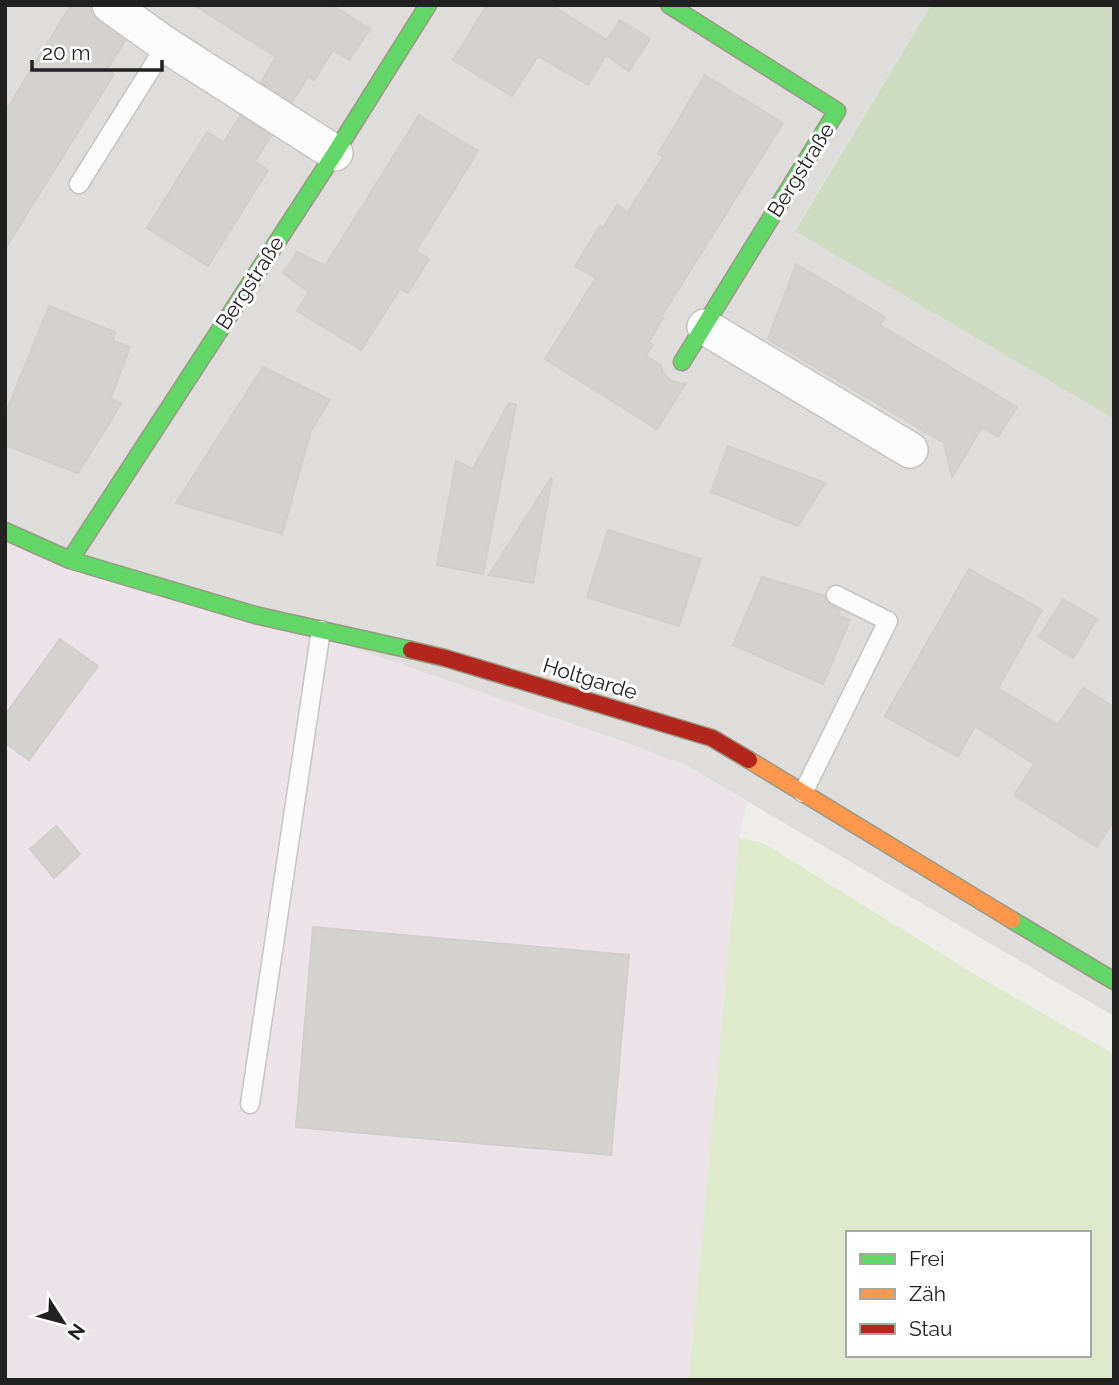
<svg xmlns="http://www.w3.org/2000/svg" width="1119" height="1385" font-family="Raleway,sans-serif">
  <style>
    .residential { fill: #dedddb }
    .industrial { fill: #ece3e9 }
    .grass { fill: #deeacb; fill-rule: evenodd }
    .forest { fill: #cddcc1 }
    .building { fill: #d4d2cf; stroke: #d2cecb; stroke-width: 2 }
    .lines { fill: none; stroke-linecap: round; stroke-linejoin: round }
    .lane-casing { stroke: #c5c4c2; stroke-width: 21 }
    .street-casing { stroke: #c5c4c2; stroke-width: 38 }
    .fast-casing { stroke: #999882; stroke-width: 19 }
    .slow-casing { stroke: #999882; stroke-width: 19 }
    .jam-casing { stroke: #999882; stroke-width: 19 }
    .lane { stroke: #fdfcfc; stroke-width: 18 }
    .street { stroke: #fdfcfc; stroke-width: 35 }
    .fast { stroke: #63d668; stroke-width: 16 }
    .slow { stroke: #ff974d; stroke-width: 16 }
    .jam { stroke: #b3261e; stroke-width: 16 }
    .labels { text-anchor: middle; stroke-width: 6; stroke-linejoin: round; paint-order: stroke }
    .street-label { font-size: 21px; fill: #212121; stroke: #fff }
  </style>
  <rect width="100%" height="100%" fill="#efedea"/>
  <path class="residential" d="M5,5h926l-136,225 319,189v597l-427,-250 -63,-24 -619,-215z"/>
  <path class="industrial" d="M5,527l619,215 63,24 60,35 -8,37 -50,542h-684z"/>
  <path class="grass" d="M739,838l24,5 216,134 135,77v326h-425zM848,1233h241v122h-241z"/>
  <path class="forest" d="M931,5h183v414l-319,-188z"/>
  <path class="building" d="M71,5h19l2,9 6,7 27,20 -18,29 7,4 -109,175v-137z
    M194,5h138l38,24 -21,31 -16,-10 -19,30 -6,-4 -16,26 -31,-20 15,-25z
    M487,5h64l56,35 13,-20 30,19 -21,32 -23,-16 -18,30 -50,-29 -26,40 -59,-36z
    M705,75l78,48 -122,194 2,1 -14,24 4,3 -7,11 15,9 2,8 7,7 11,4 5,-1 -29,46 -112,-70 51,-81 -21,-12 25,-40 3,2 14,-23 11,7 35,-55 -5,-3z
    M419,115l59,36 -62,100 13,8 -21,34 -8,-4 -39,61 -64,-39 12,-19 -26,-19 14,-21 28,14z
    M240,116l31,20 -16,25 13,9 -60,96 -61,-38 60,-96 17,10z
    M796,264l89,53 -5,8 137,82 -19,30 -16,-10 -30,50 -8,-34 -176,-104z
    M49,306l66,26 -2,9 17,6 -19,51 10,6 -43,69 -73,-28v-30z
    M263,367l67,33 -19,31 -29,103 -106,-31z
    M509,403l7,2 -33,169 -46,-9 19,-104 17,8z
    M728,446l97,37 -27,43 -87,-34z
    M551,478l1,1 -19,104 -44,-8z
    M608,530l93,29 -22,67 -92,-29z
    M969,569l73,41 -44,78 60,37 25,-37 31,19v113l-17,27 -83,-52 20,-31 -59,-38 -17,31 -73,-41z
    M762,577l63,19 2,6 13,8 -2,5 12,5 -27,64 -90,-39z
    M1063,599l34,20 -24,39 -34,-21z
    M60,639l38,27 -69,94 -24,-17v-28z
    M56,826l24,28 -26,24 -24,-29z
    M313,927l316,28 -18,200 -315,-28z"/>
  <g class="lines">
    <defs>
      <path id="lane" d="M79,184l87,-139
        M803,793l85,-172 -52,-26
        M250,1104l71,-474"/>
      <path id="street" d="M110,5l56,40 169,108
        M705,327l205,123"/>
      <path id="fast" d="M669,5l168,106 -155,251
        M5,531l65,29 185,55 156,35
        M70,560l265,-407 93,-148
        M1012,920l102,61"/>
      <path id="slow" d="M749,760l263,160"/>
      <path id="jam" d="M411,650l34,8 267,80 37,22"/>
    </defs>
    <use href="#lane" class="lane-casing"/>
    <use href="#street" class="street-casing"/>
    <use href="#fast" class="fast-casing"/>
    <use href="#slow" class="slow-casing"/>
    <use href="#jam" class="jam-casing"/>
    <use href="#lane" class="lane"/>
    <use href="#street" class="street"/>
    <use href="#fast" class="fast"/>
    <use href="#slow" class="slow"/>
    <use href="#jam" class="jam"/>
  </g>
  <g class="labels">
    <g class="street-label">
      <text transform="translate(801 170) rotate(-58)" y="7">Bergstraße</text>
      <text transform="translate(250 283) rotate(-57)" y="7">Bergstraße</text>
      <text transform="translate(590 679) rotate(17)" y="7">Holtgarde</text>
    </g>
  </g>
  <rect width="1119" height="1385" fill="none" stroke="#212121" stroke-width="14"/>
  <rect x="846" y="1231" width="245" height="126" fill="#ffffff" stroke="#a6a6a6" stroke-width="2"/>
  <rect x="860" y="1254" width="35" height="10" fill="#63d668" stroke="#a6a6a6" stroke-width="2"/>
  <text x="909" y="1266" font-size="21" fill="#212121">Frei</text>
  <rect x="860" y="1289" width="35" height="10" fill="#ff974d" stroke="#a6a6a6" stroke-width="2"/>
  <text x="909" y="1301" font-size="21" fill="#212121">Zäh</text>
  <rect x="860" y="1324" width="35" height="10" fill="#b3261e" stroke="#a6a6a6" stroke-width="2"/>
  <text x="909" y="1336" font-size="21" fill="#212121">Stau</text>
  <g transform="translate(63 1322) rotate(126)" stroke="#ffffff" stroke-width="5" paint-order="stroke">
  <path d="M0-5L12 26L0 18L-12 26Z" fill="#212121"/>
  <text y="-10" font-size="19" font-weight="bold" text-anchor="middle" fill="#212121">N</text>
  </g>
  <path d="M32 60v10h130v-10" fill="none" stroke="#212121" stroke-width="3.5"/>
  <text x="42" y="60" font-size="21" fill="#212121" stroke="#ffffff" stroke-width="5" paint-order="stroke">20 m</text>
</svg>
